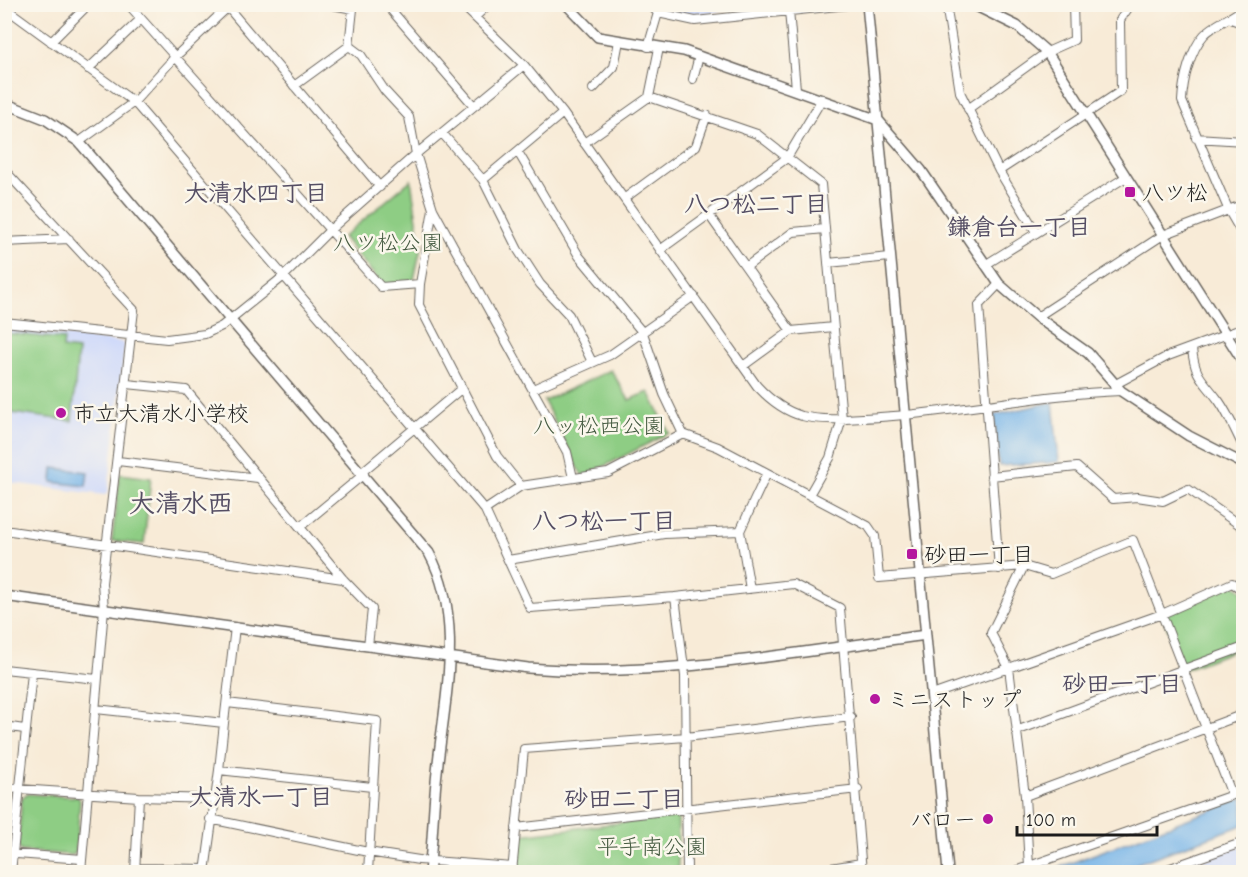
<svg xmlns="http://www.w3.org/2000/svg" width="1248" height="877" font-family="'Comic Neue','Klee One',sans-serif">
  <style>
    .built { fill: #d0daf9 }
    .green { fill: #8ecd84; stroke: #557450; stroke-width: 1.5 }
    .water { fill: #75b3e8; stroke: #486882; stroke-width: 1.5 }
    .lines { fill: none; stroke-linecap: round; stroke-linejoin: round }
    .minor-casing { stroke: #69645d; stroke-width: 10 }
    .tertiary-casing { stroke: #69645d; stroke-width: 12 }
    .minor { stroke: #fff; stroke-width: 8 }
    .tertiary { stroke: #fff; stroke-width: 9 }
    .poi-dot { fill: #b5179e; stroke: #fbf7ec; stroke-width: 2 }
    .labels { text-anchor: middle; stroke-width: 5; stroke-linejoin: round; paint-order: stroke }
    .poi-label { font-size: 22px; fill: #1c1c1c; stroke: #fbf7ec; text-anchor: start }
    .park-label { font-size: 22px; fill: #445a40; stroke: #fbf7ec }
    .neighbourhood-label { font-size: 24px; font-weight: bold; fill: #554e64; stroke: #fbf7ec }
    .quarter-label { font-size: 26px; font-weight: bold; fill: #554e64; stroke: #fbf7ec }
  </style>
  <rect width="100%" height="100%" fill="#fbf7ec"/>
  <filter id="ink" filterUnits="userSpaceOnUse"><feTurbulence type="fractalNoise" baseFrequency=".0167" numOctaves="2"/><feDisplacementMap in="SourceGraphic" scale="12" xChannelSelector="R" yChannelSelector="G"/><feConvolveMatrix kernelMatrix="1 2 1 2 8 2 1 2 1" color-interpolation-filters="sRGB"/></filter>
  <filter id="wash" filterUnits="userSpaceOnUse"><feTurbulence type="fractalNoise" baseFrequency=".008" numOctaves="4" result="noise"/><feDisplacementMap in="SourceGraphic" scale="24" xChannelSelector="R" yChannelSelector="G"/><feGaussianBlur stdDeviation="1.35" result="paint"/><feColorMatrix in="noise" values="0 0 0 0 0 0 0 0 0 0 0 0 0 0 0 0 0 1.4 0 .05"/><feComposite in="paint" operator="in"/></filter>
  <g filter="url(#wash)">
    <rect width="100%" height="100%" fill="#f8ebd7"/>
    <path class="built" d="M659,5v-1l135,1 -105,9 -13,-1z
      M5,328l117,14 3,3 -17,147 -3,3 -100,-13z
      M1243,845v27h-72z"/>
    <path class="green" d="M411,180l10,67 -8,37 -28,4 -42,-51z
      M5,333l59,6 -1,9 15,2 -6,71 -67,-9z
      M611,370l18,30 20,-8 20,41 -86,44 -39,-76z
      M120,474l31,4 -7,66 -32,-3z
      M1232,583l11,8v56l-60,23 -21,-56z
      M26,794l52,3 2,4 -4,50 -3,4 -52,-4 -3,-5 4,-48z
      M675,816l3,3v53h-162l5,-37z"/>
    <path class="water" d="M1053,402l6,60 -60,4 -5,-51z
      M53,468l35,4 -2,14 -34,-4z
      M1243,798v27l-129,47h-67z"/>
  </g>
  <g filter="url(#ink)">
    <g class="lines">
      <defs>
        <path id="minor" d="M128,4l253,283 39,-3
          M225,4l155,183
          M386,4l88,102
          M461,4l63,61 39,48 194,273c13,14 27,25 45,30 25,6 53,2 78,1 81,-5 160,-23 241,-26
          M649,4l9,9 37,8 162,-17
          M946,4l14,88 39,79 37,61
          M4,7l130,95 351,408 45,98 145,-11 118,-13 47,24 22,264
          M1244,8c-12,10 -30,16 -40,27 -14,16 -21,45 -22,66l47,110 15,26
          M789,11l7,78
          M475,17l14,-13
          M1231,19l13,5
          M51,42l38,-38
          M349,46l12,9 24,36 24,26 7,37 17,55 134,243 6,26
          M648,47l10,-34
          M88,69l53,-50
          M693,79l6,-23
          M294,86l55,-40 4,-37 -26,-5
          M593,89l21,-22 5,-26
          M649,97l108,37 64,50 21,235 -12,39 -21,37
          M968,109l79,-57 27,-12 -1,-36
          M442,133l41,47 35,70 22,34 29,31 23,47
          M1196,138l48,3
          M79,142l55,-40 41,-45 55,-52
          M584,143l65,-46 10,-49
          M518,152l61,104 64,77 21,61 19,40 35,13 150,79 7,10 4,42 145,-12 27,8 82,-34 99,255
          M999,171l122,-80 -1,-71 11,-16
          M4,174h4l126,136 -32,273 2,26 -23,263
          M483,180l80,-67
          M625,198l71,-52 11,-31
          M433,209l-13,75 -1,21 78,151 24,30
          M709,215l82,116
          M4,242l65,-3
          M660,250l127,-92 35,-59
          M828,263l62,-6
          M985,265l141,-88
          M746,267l47,-35 32,-3
          M999,284l-20,21 20,264
          M1037,317l126,-82 81,-31
          M4,322l163,17 38,-5 17,-8 62,-50 47,-47 85,-75 108,-89
          M1192,349c3,29 11,30 27,52 10,14 17,32 25,47
          M743,366l48,-35 43,-4
          M127,384l59,6 157,189 29,30 -4,37
          M1114,385l54,-29 76,-28
          M533,389l77,-34 84,-59
          M118,461l140,17
          M362,472l99,-83
          M991,476l86,-9 36,32 24,-2 26,4 25,-12 56,39
          M485,510l36,-24 87,-13 75,-39
          M300,527l64,-53
          M4,530l339,49
          M508,560l156,-26 76,-3
          M1024,566l-33,67 18,35 16,128 4,71
          M750,589l-10,-58 27,-58
          M675,597l10,79 2,196
          M4,669l93,10
          M932,695l230,-81 70,-31 12,8
          M227,703l150,18 -9,151
          M96,709l128,14 11,-96
          M4,726l20,3
          M1016,731l228,-84
          M219,770l5,-47
          M4,788l135,9 75,2
          M1025,796l219,-82
          M210,819l158,33 51,8 94,7
          M516,828l342,-39
          M4,853l78,6
          M136,868l69,1
          M11,872l21,-199
          M135,872l4,-75
          M205,872l14,-102 153,17
          M512,872l12,-123 162,-12 165,-20
          M807,872l54,-9
          M1012,872l232,-81
          M1159,872l85,-30"/>
        <path id="tertiary" d="M566,4l32,33 86,14 194,69 43,50 78,114 38,33 51,36 33,38 68,45 55,28
          M867,4l81,868
          M972,4l45,22 30,26 197,311
          M4,103l41,16 34,23 350,411c36,66 15,148 8,219 -4,34 -4,67 -8,100
          M4,596l524,72c132,11 267,-16 398,-33"/>
      </defs>
      <use href="#minor" class="minor-casing"/>
      <use href="#tertiary" class="tertiary-casing"/>
      <use href="#minor" class="minor"/>
      <use href="#tertiary" class="tertiary"/>
    </g>
  </g>
  <g class="poi-dot">
    <rect x="1124" y="186" width="12" height="12" rx="3"/>
    <circle cx="61" cy="413" r="6"/>
    <rect x="906" y="548" width="12" height="12" rx="3"/>
    <circle cx="875" cy="699" r="6"/>
    <circle cx="988" cy="819" r="6"/>
  </g>
  <g class="labels">
    <g class="poi-label">
      <text x="1142" y="200">八ツ松</text>
      <text x="73" y="421">市立大清水小学校</text>
      <text x="924" y="562">砂田一丁目</text>
      <text x="887" y="707">ミニストップ</text>
      <text x="976" y="827" text-anchor="end">バロー</text>
    </g>
    <g class="park-label">
      <text x="388" y="250">八ツ松公園</text>
      <text x="599" y="433">八ッ松西公園</text>
      <text x="652" y="854">平手南公園</text>
    </g>
    <g class="neighbourhood-label">
      <text x="256" y="201">大清水四丁目</text>
      <text x="756" y="212">八つ松二丁目</text>
      <text x="1019" y="235">鎌倉台一丁目</text>
      <text x="604" y="529">八つ松一丁目</text>
      <text x="1122" y="692">砂田一丁目</text>
      <text x="261" y="805">大清水一丁目</text>
      <text x="624" y="807">砂田二丁目</text>
    </g>
    <g class="quarter-label">
      <text x="181" y="512">大清水西</text>
    </g>
  </g>
  <rect width="1248" height="877" fill="none" stroke="#fbf7ec" stroke-width="24"/>
  <path d="M1017 826v9h140v-9" fill="none" stroke="#1c1c1c" stroke-width="3"/>
  <text x="1026" y="826" font-size="18" fill="#1c1c1c" stroke="#fbf7ec" stroke-width="4.5" paint-order="stroke">100 m</text>
</svg>
